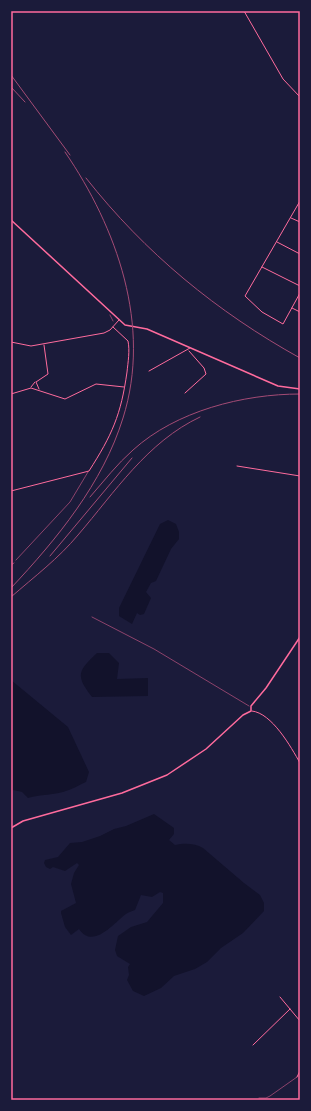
<svg xmlns="http://www.w3.org/2000/svg" width="311" height="1111" font-family="'Fira Sans Condensed',sans-serif">
  <style>
    .water { fill: #12122b }
    .lines { fill: none; stroke-linecap: round; stroke-linejoin: round }
    .path { stroke: #ff6b9d; stroke-width: 0.5 }
    .service { stroke: #ff6b9d; stroke-width: 0.5 }
    .minor { stroke: #ff6b9d; stroke-width: 1 }
    .tertiary { stroke: #ff6b9d; stroke-width: 1.5 }
    .rail { stroke: #a44b75; stroke-width: 1 }
    .neatline { fill: none; stroke: #ff6b9d; stroke-width: 1.5 }
  </style>
  <rect width="100%" height="100%" fill="#1b1b3a"/>
  <path class="water" d="M168,520l8,4 3,8v7l-8,10 -15,32 -5,2 -5,9 5,6 -7,16 -4,1 -3,-2 -5,11 -13,-8v-8l41,-84z
    M97,653h12l10,10 -2,16 31,-1v18l-56,1c-17,-22 -14,-26 5,-44z
    M11,680l57,47 21,45 -3,10c-7,3 -15,8 -23,10 -11,3 -26,3 -35,6l-6,-6 -9,-2 -2,3z
    M154,814l20,14v6l-5,6 6,5c9,-2 20,-2 28,3l41,35 16,12 4,8v8l-21,22 -22,15 -14,14 -12,7 -21,7 -13,12 -17,8 -11,-5 -6,-11 2,-5 -1,-8 2,-3 -13,-8 -2,-6 3,-14 13,-9 16,-5 16,-19v-10l-3,-1 -8,5 -11,-2 -6,15c-2,1 -7,2 -9,4 -12,9 -33,36 -47,15l-8,6 -6,-8 -4,-14v-2l15,-8 -5,-19 3,-11 5,-8 -2,-2 -12,8 -12,-4 -3,2 -4,-2 -2,-4 1,-3 13,-3 12,-14 12,-1 18,-6 14,-7 12,-3z"/>
  <g class="lines">
    <path class="path" d="M110,315l3,6
      M11,565l3,-2
      M92,617l62,32 95,57"/>
    <path class="service" d="M16,560l54,-58 18,-30
      M259,1098h7l4,-2 27,-19"/>
    <path class="minor" d="M244,11l39,68 17,18
      M300,201l-55,95 17,16 21,12 17,-31
      M291,218l9,4
      M277,242l23,12
      M262,267l38,19
      M292,308l8,4
      M11,342l20,4 73,-13 6,-3 9,-10
      M149,371l41,-23
      M31,387l4,-5
      M39,389l-3,-7 12,-8 -4,-29
      M185,393l21,-19 -2,-6 -15,-17
      M11,394l20,-6 34,11 31,-15 28,3
      M237,466l63,10
      M11,491l78,-20c23,-36 32,-56 38,-99 1,-10 3,-21 1,-31l-15,-14
      M252,711c20,2 39,36 48,52
      M280,997l20,24
      M253,1045l37,-36
      M297,1077l3,-6"/>
    <path class="tertiary" d="M11,220l114,105 22,4 131,57 22,3
      M11,828l12,-7 99,-28 45,-18 39,-26 37,-34 8,-4v-5l15,-18 34,-51"/>
    <path class="rail" d="M11,75l59,80
      M11,87l14,15
      M86,178c59,75 131,134 214,180
      M90,497c14,-16 27,-33 43,-47 43,-39 110,-56 167,-56
      M50,556l82,-98
      M11,588c46,-49 92,-105 112,-170 29,-92 -6,-190 -58,-266
      M11,597c23,-20 48,-39 67,-62 37,-43 69,-93 122,-118"/>
  </g>
  <rect width="311" height="1111" fill="none" stroke="#1b1b3a" stroke-width="24"/>
  <rect x="12" y="12" width="287" height="1087" class="neatline"/>
</svg>
